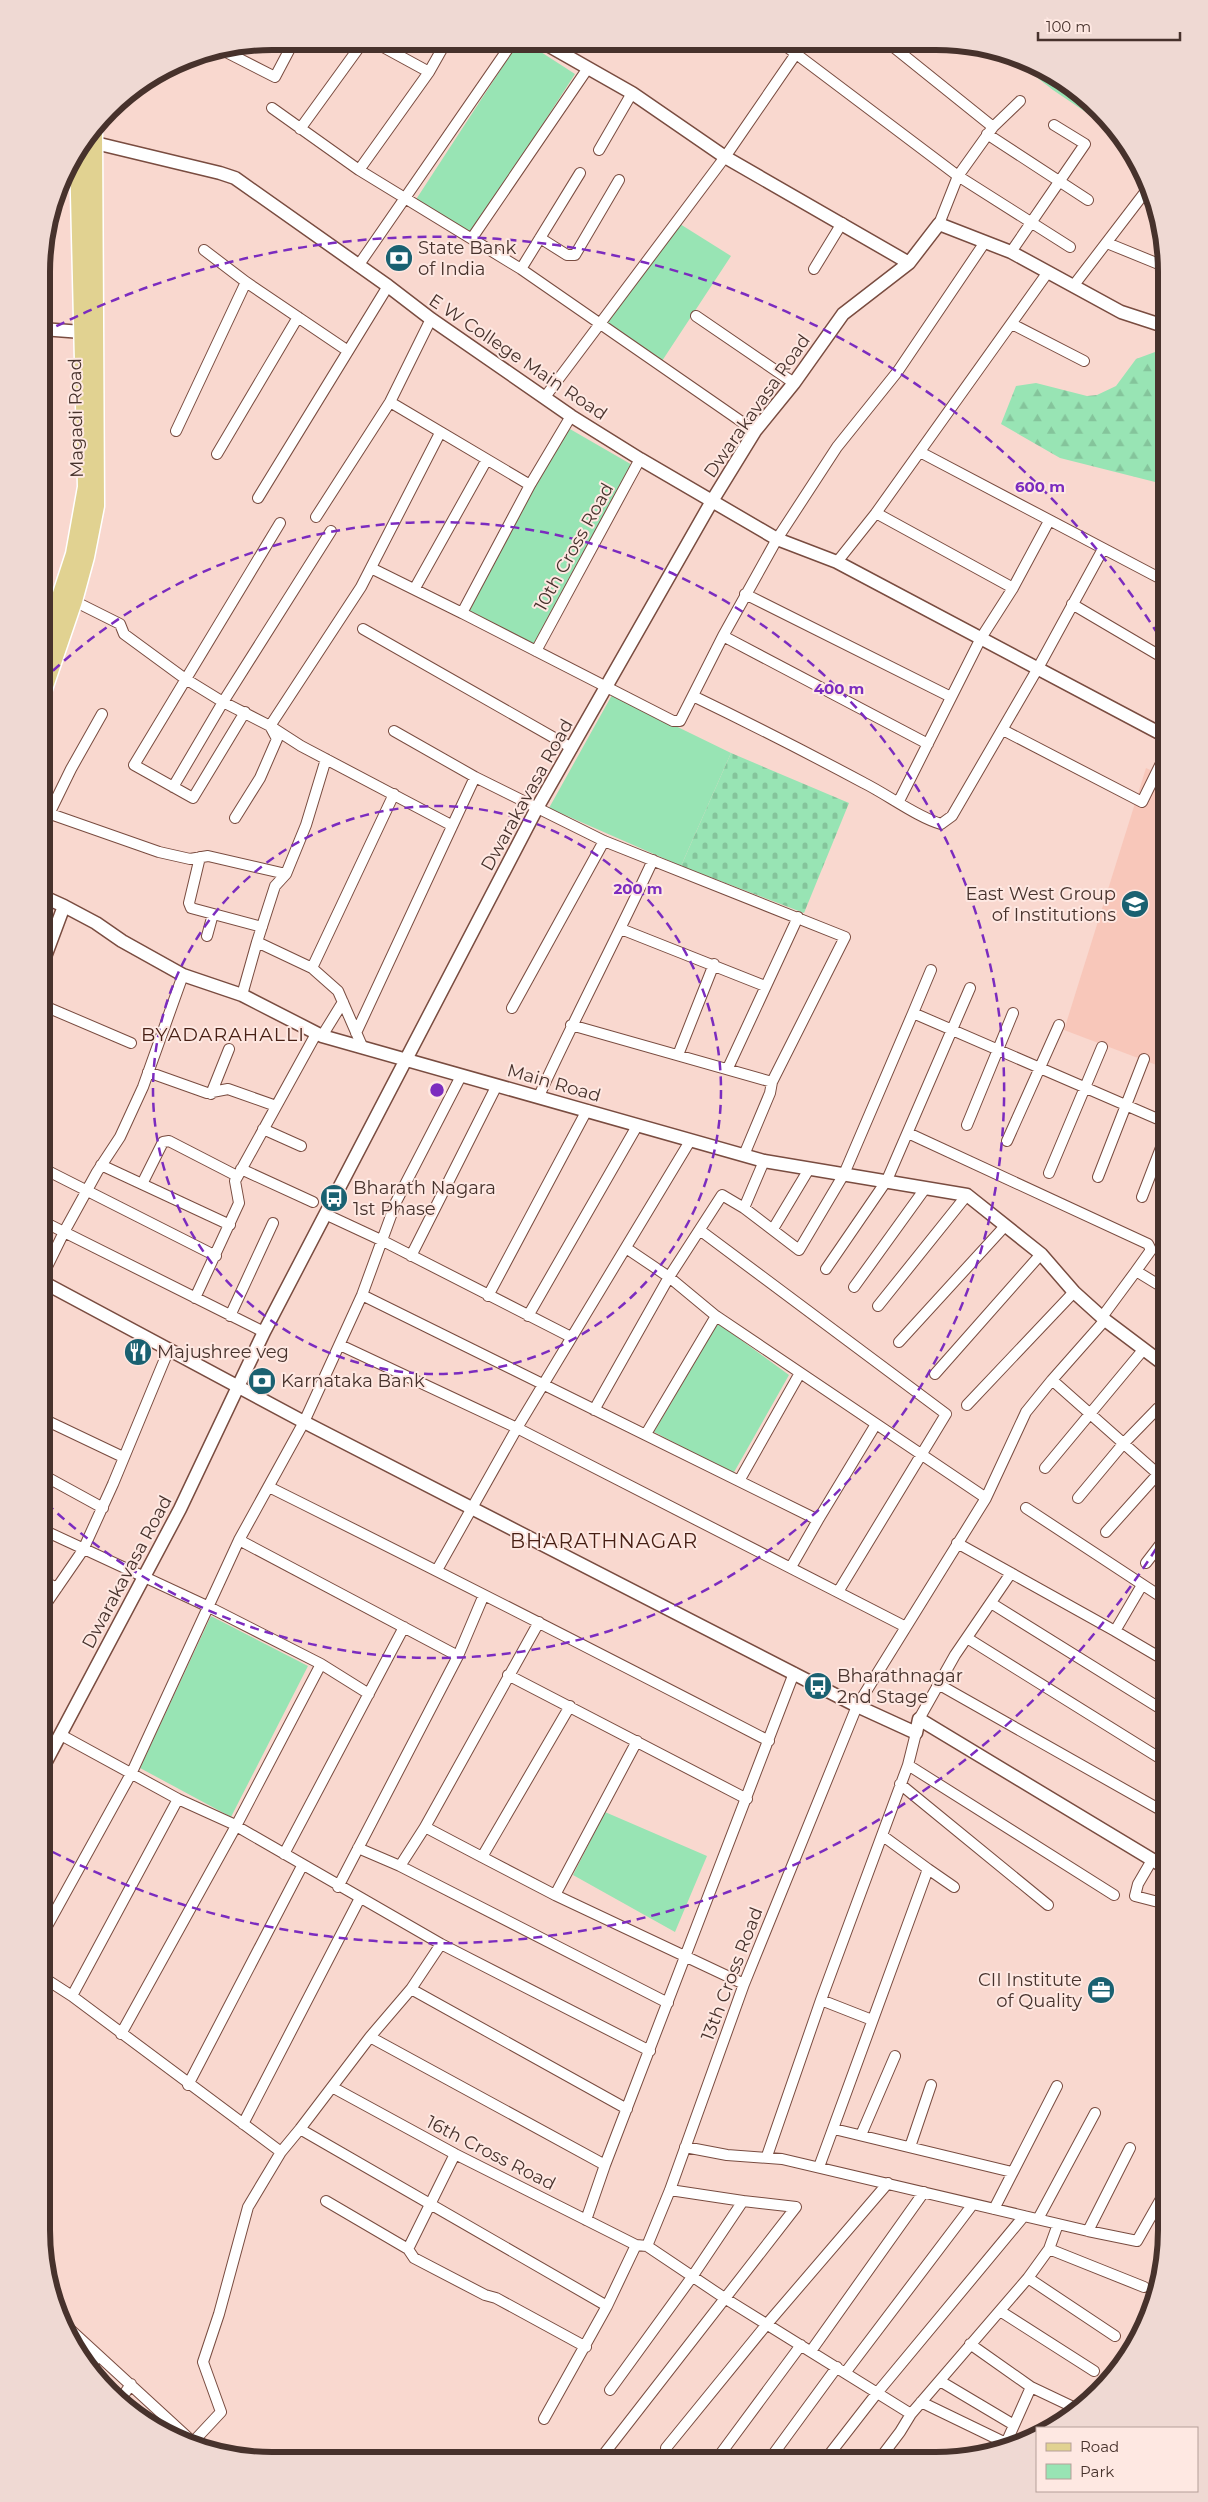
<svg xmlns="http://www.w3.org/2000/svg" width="1208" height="2502" font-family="Montserrat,sans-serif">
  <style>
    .built { fill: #f8c7ba }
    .green { fill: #98e4b4 }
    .forest { fill: url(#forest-firs) }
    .cemetery { fill: url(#cemetery-stones) }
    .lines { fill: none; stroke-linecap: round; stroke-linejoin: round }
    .minor-casing { stroke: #794c40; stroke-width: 12 }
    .tertiary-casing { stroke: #794c40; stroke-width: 15 }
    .primary-casing { stroke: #fff; stroke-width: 19 }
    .minor { stroke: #fff; stroke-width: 10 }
    .tertiary { stroke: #fff; stroke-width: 12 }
    .primary { stroke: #e1d291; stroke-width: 16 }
    .ring { fill: none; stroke: #7b2cbf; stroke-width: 2.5; stroke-dasharray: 9 6 }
    .labels { text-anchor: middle; stroke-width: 4; stroke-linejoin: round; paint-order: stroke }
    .poi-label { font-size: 18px; fill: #47322c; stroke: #fee8e2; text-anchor: start }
    .street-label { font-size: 18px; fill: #47322c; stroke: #fee8e2 }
    .neighbourhood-label { font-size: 19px; letter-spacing: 1px; fill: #471f14; stroke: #fee8e2 }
    .quarter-label { font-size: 20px; letter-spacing: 1px; fill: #471f14; stroke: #fee8e2 }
    .rim { fill: none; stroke: #47322c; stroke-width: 6 }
    .centre { fill: #7b2cbf; stroke: #fee8e2; stroke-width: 2.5 }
    .ring-label { font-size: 15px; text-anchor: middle; font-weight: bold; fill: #7b2cbf; stroke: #fee8e2; stroke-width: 4; stroke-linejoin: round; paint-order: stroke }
  </style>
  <defs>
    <pattern id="forest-firs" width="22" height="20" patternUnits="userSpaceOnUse" patternTransform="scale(1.25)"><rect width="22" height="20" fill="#98e4b4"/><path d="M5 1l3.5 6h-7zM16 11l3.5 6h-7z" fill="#84c49b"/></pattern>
    <pattern id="cemetery-stones" width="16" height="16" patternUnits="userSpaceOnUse" patternTransform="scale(1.25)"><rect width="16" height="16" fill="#98e4b4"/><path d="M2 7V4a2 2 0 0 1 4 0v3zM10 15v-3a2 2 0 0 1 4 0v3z" fill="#84c49b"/></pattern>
  </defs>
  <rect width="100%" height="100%" fill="#f9d8cf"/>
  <path class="built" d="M1146,768l21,10v291l-103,-39z"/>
  <path class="green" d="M518,43h9l48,31 -105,163 -55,-36z
    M1008,55l30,10 50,33 33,38 -68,-46z
    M680,224l51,32 -69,105 -56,-37z
    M563,425l71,41 -103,182 -71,-40z
    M612,695l119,58 -50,113 -132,-58z
    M718,1323l71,52 -56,99 -79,-42z
    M211,1616l97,50 -77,151 -91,-49z
    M605,1812l102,44 -32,76 -102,-57z
    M1157,2286l-8,32 -33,55z"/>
  <path class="forest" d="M1167,351v134l-107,-27 -59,-34 15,-38 20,-3 51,13 10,-1 19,-9 20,-27 19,-7z"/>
  <path class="cemetery" d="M731,753l118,50 -45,110 -123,-47z"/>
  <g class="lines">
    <defs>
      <path id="minor" d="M374,42l55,30
        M783,44l175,132 112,71
        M891,45l102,82 -35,49 -19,48
        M224,51l51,26 19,-36
        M563,53l10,-10
        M272,108l87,62 162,99 234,162
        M993,127l27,-26
        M300,129l63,-87
        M987,134l101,66
        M599,150l33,-57
        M359,170l70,-98 17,-30
        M1143,195l12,6
        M472,238l116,-170
        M540,238l27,17h8l44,-75
        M1107,243l59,24
        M204,250l42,32 102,69
        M1011,252l74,-108 -31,-19
        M358,266l154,-223
        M521,269l59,-96
        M814,269l28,-46
        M1074,285l75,-98
        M696,316l98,67
        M1012,324l72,37
        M545,397l180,-240 77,-112
        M390,402l140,83
        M571,416l-41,69 -68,128 211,108h7l43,-85 54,-97 60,-92 61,-76 87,-129
        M176,431l70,-149
        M440,433l-79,154 -91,139 31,20 150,79
        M920,452l247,130
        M217,454l81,-137
        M258,498l130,-212
        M876,513l137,75
        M316,517l74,-115 41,-83
        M837,562l39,-49 172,-241
        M371,568l91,45
        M415,588l71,-127
        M745,594l206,103
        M74,601l46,23 4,10 60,44 39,24 47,24 7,13 -17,39 -25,40
        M1072,604l95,56
        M363,629l209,119
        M723,636l205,108
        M536,651l104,-192
        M693,696c58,28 115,57 171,87 24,12 53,34 77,41l11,-8 86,-148 65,-119
        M245,712l-52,86 -59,-33 146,-242
        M1003,730l139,72 25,-51
        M394,731l81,46 129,64 241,96 -73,145 -2,11 -26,62
        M173,787l50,-85 108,-171
        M899,801l82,-163 32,-50 36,-67
        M42,811l117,41 31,7 18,-3 78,18 -11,12 -18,56 55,26 26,23 24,55
        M49,814l22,-45 31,-55
        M200,857l-11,46 2,5 71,19
        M286,874l20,-49 20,-66
        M621,929l144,57
        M207,936l6,-22
        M312,968l82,-174
        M242,995l15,-53
        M42,1005l89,38
        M512,1008l92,-167
        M913,1013l18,-43
        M571,1025l201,57
        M356,1033l119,-256
        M322,1036l21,-34
        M678,1055l36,-91
        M728,1068l70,-151
        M148,1072l59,21 21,-4 48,17
        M211,1094l18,-45
        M539,1096c36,-79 77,-156 114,-236
        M967,1125l46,-112
        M263,1129l38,17
        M908,1133l240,111 3,6 -15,21
        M1007,1141l52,-116
        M101,1165l129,60
        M42,1168l174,88
        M241,1169l72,33
        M1049,1173l53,-126
        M1098,1177l46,-118
        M142,1184l21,-42 6,-1 68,35
        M1142,1197l25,-65
        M744,1208l20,-47
        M325,1214l58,27 188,96
        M42,1221l222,111
        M773,1229l36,-60
        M701,1231l245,183 -108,178
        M626,1248l43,29 47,39 270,182
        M411,1256l86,-171
        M826,1269l61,-89 83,-192
        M41,1279l23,-47 33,-60 23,-35 23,-50 40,-112
        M854,1287l70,-97
        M362,1295l456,225 58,-96
        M488,1296l99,-186
        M195,1298l44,-95 -4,-22 81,-147
        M878,1306l89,-111
        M230,1316l43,-93
        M528,1316l109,-190
        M1102,1317l34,-46 31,19
        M899,1342l106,-116
        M340,1345l177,83 389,199
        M935,1374l106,-120
        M1052,1380l106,94
        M967,1405l107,-113
        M594,1410l75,-133 53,-82 22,13 55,42 45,-76 69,-161 254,110
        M41,1418l82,39
        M646,1434l70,-118
        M1045,1468l98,-118
        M41,1474l62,34
        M739,1481l61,-108
        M269,1487c167,83 334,168 500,254
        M1078,1498l45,-54 35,-36
        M1026,1508l140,92
        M41,1529l168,78 112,57 48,30
        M1106,1532l60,-67
        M239,1540l219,116
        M957,1543l158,88 51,30
        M1146,1563l20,-26
        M791,1567l27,-47
        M437,1570l80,-142 173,-287
        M41,1580l16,8
        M991,1603l175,109
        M41,1611l42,-61 30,-66 56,-135
        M1115,1631l27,-46
        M967,1638l199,124
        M508,1675l239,124
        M938,1684l228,129
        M570,1706l-88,151 73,38 189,89
        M919,1719l36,-64 56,-82
        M61,1735l117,64 53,24 210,121 209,107
        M908,1765l206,130
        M900,1784l148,121
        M358,1848l42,18 268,137
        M284,1854l120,-227
        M482,1857l-57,-30 114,-205
        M1152,1860l-14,24 -3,12 31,8
        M400,1866l25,-39
        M928,1869l26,18
        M338,1887l120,-231 25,-59
        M555,1895l82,-154
        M41,1937l91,-165 107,-232 65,-118 58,-127 34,-93 65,-126
        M41,1976l31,20 209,156 19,-23 70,-92 41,-48 30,-45
        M411,1989l216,120
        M72,1996l106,-197
        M821,2000l51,20
        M121,2034l115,-208 85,-162
        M370,2037l235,128
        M188,2085l114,-219
        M332,2087l123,67 181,91 11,1 23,-56 74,-206 113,-278 129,-208 40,-86 26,-32 53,-60
        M243,2124l117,-226
        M300,2129l307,177
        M834,2129l178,43
        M861,2135l34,-79
        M685,2147l42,8 55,4 306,72 49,10 29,-51
        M910,2147l21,-62
        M455,2154l-47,95 6,9 71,37 11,3 90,49
        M767,2156l54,-156 87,-235 8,-32
        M819,2167l109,-298 -45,-33
        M326,2201l82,48
        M994,2209l63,-123
        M1038,2219l57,-106
        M586,2220l19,-55 189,-492
        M1088,2231l42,-83
        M647,2246l79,53 185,115 117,-136 21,-29 9,-25
        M1049,2249l95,38
        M1028,2278l87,58
        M1000,2311l94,60
        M62,2322l134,123
        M970,2344l61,43 -28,63
        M811,2351l113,-159
        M89,2369l9,-14
        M845,2373l128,-169
        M940,2381l74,44
        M1031,2387l40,19
        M610,2390l82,-113 51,-76 -73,-11
        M119,2402l12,-18
        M921,2402l93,45
        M544,2419l63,-113 29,-61
        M171,2437l6,-9
        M193,2442l28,-30 -18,-50 16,-48 29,-107 33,-55
        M666,2448l101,-124 121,-141
        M604,2454l192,-247 -53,-6
        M716,2460l85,-115
        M769,2460l68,-93
        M825,2460l52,-67 147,-177
        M878,2461l22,-29 11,-18"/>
      <path id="tertiary" d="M544,43l88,50 93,64 184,106
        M87,141l133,32 15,5 153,108 43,33 140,97 69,43 137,80 60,23 330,175
        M42,329l40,3
        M64,906l32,17 26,18 61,34 59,20 80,41 442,125 203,34 74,59 33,38 31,28 61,46
        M42,965l22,-59 -22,-10
        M41,1281l263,141 553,284 59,27 3,-14 247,149
        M41,1771l139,-262 84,-177 273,-524 175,-307 43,-70 39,-48 49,-69 66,-51 30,-39 72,28 110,60 46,15"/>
      <path id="primary" d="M42,652l32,-98 12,-67 -8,-334
        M42,695l32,-94 12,-44 10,-51 -2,-373"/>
    </defs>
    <use href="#minor" class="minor-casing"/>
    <use href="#tertiary" class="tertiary-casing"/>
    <use href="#primary" class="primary-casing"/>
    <use href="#minor" class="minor"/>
    <use href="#tertiary" class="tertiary"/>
    <use href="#primary" class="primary"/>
  </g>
  <g class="ring">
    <circle cx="437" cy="1090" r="284"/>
    <path d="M42 681A568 568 0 1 1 42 1499"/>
    <path d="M1164 1536A853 853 0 0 1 43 1847M43 333A853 853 0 0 1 1164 644"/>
  </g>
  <defs>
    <symbol id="bank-disc" viewBox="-11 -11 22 22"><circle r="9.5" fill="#1a6171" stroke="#fee8e2"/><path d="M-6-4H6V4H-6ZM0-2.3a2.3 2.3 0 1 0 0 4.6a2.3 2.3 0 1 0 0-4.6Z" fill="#fff"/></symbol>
    <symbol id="university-disc" viewBox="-11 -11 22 22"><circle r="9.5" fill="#1a6171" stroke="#fee8e2"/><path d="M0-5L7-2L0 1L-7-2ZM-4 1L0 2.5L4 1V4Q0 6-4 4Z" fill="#fff"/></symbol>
    <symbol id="bus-disc" viewBox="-11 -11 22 22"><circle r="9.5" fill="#1a6171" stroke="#fee8e2"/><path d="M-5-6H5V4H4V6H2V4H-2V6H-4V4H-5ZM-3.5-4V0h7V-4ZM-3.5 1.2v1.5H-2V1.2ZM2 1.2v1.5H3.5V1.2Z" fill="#fff"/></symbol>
    <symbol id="restaurant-disc" viewBox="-11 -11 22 22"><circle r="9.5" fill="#1a6171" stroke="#fee8e2"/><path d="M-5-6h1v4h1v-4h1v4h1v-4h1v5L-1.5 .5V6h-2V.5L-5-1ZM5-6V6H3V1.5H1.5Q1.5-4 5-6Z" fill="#fff"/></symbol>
    <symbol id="office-disc" viewBox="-11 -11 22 22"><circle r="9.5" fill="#1a6171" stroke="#fee8e2"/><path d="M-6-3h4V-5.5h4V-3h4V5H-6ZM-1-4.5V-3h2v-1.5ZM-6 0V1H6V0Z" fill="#fff"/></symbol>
  </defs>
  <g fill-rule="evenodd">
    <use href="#bank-disc" x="383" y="242" width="32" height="32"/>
    <use href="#university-disc" x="1119" y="888" width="32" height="32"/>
    <use href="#bus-disc" x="318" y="1182" width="32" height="32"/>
    <use href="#restaurant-disc" x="122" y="1336" width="32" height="32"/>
    <use href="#bank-disc" x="246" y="1365" width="32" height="32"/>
    <use href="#bus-disc" x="802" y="1670" width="32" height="32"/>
    <use href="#office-disc" x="1085" y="1974" width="32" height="32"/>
  </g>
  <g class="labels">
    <g class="poi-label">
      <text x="418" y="254">State Bank<tspan x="418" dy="21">of India</tspan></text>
      <text x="1116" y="900" text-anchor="end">East West Group<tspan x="1116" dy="21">of Institutions</tspan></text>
      <text x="353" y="1194">Bharath Nagara<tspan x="353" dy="21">1st Phase</tspan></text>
      <text x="157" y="1358">Majushree veg</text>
      <text x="281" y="1387">Karnataka Bank</text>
      <text x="837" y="1682">Bharathnagar<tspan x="837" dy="21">2nd Stage</tspan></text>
      <text x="1082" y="1986" text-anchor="end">CII Institute<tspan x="1082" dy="21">of Quality</tspan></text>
    </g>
    <g class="street-label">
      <text transform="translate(518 357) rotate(34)" y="6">E W College Main Road</text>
      <text transform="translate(757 406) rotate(-55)" y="6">Dwarakavasa Road</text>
      <text transform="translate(76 418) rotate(-91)" y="6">Magadi Road</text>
      <text transform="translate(574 547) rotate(-61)" y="6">10th Cross Road</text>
      <text transform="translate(527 795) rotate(-61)" y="6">Dwarakavasa Road</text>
      <text transform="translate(554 1083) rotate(16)" y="6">Main Road</text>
      <text transform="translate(127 1572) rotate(-62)" y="6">Dwarakavasa Road</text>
      <text transform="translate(732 1974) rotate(-69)" y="6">13th Cross Road</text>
      <text transform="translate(491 2153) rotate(27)" y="6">16th Cross Road</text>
    </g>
    <g class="neighbourhood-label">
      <text x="223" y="1041">BYADARAHALLI</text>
    </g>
    <g class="quarter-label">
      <text x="604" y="1548">BHARATHNAGAR</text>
    </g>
  </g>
  <path d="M0 0H1208V2502H0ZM272 50H936A222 222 0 0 1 1158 272V2230A222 222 0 0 1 936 2452H272A222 222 0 0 1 50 2230V272A222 222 0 0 1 272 50Z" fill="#efd9d3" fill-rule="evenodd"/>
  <path class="rim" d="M272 50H936A222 222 0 0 1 1158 272V2230A222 222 0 0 1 936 2452H272A222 222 0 0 1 50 2230V272A222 222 0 0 1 272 50Z"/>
  <circle cx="437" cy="1090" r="8" class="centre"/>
  <g class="ring-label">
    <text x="1040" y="492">600 m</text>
    <text x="839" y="694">400 m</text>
    <text x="638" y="894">200 m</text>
  </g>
  <rect x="1036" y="2427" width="162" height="65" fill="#fee8e2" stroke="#b59f99"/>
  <rect x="1046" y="2443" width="25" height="8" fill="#e1d291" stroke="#b59f99"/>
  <text x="1080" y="2452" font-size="15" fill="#47322c">Road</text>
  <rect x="1046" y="2464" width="25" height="15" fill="#98e4b4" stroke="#b59f99"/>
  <text x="1080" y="2477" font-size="15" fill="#47322c">Park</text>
  <path d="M1038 32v8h142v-8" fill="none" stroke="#47322c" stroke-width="2.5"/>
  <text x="1046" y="32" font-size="15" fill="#47322c" stroke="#fee8e2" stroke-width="4" paint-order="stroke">100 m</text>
</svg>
